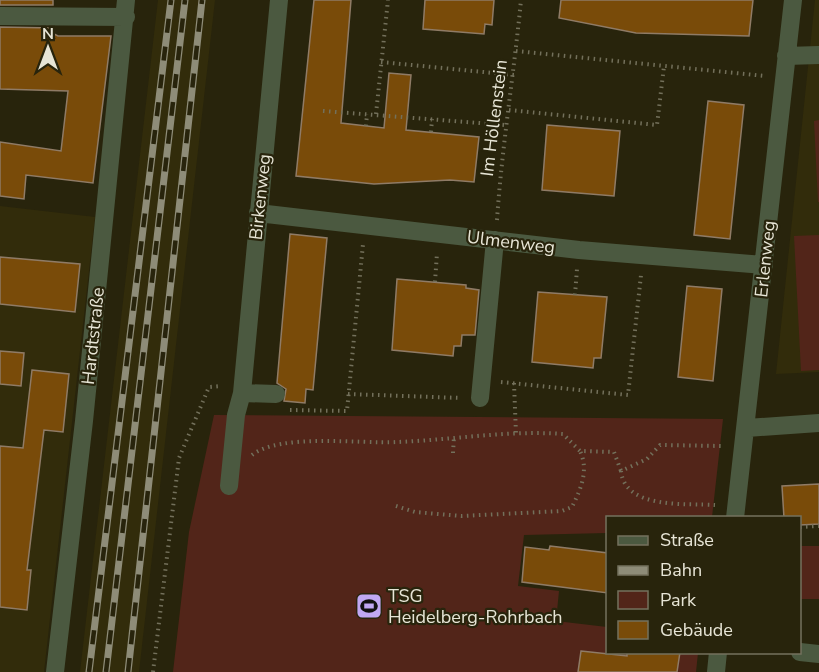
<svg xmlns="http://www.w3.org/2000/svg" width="819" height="672" font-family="'Nunito Sans',sans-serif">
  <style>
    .built { fill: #322c0b }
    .green { fill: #522519 }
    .building { fill: #794b09; stroke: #8f7b66; stroke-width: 1.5 }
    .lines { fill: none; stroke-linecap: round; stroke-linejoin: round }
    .path { stroke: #73705b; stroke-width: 4; stroke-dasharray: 1.5 4.5; stroke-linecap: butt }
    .minor { stroke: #4b5940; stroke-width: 18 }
    .rail-casing { stroke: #8e8c78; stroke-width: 7 }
    .rail { stroke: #28240c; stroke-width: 4.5; stroke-dasharray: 14; stroke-linecap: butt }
    .labels { text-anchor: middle; stroke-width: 4.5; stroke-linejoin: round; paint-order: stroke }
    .street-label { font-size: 18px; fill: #e7e5d6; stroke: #28240c }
    .poi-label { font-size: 18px; fill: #e7e5d6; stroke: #28240c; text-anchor: start }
  </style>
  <rect width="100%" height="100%" fill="#28240c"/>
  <path class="built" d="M158,0h57l-76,672h-59z
    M815,0h4v372l-43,2z
    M0,206l95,11 -51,455h-44z"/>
  <path class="green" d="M819,120v82h-1l-4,-81z
    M819,235v135l-18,1 -7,-135z
    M214,415l509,4 -11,98 -104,1 -1,15 -83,2 -6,51 41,5 -3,30 51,6 1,25 90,1 -2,19h-523l16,-140z
    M800,546h19v53h-19z"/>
  <path class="building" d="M0,0h53v5h-53z
    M314,0h37l-10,123 43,5 5,-55 22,2 -5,55 73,7 -5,45 -24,-2 -76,4 -78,-8z
    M425,0h69l-2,25 -7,-1 -1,10 -61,-5z
    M561,0h192l-4,36 -113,-3 -77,-15z
    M0,27l54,1v6l4,2h53l-18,147 -67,-8 -2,24 -24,-3v-54l61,9 7,-60 -68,-2z
    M708,101l36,4 -14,134 -36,-4z
    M547,125l73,6 -6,65 -72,-6z
    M290,234l37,4 -14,152 -7,-1 -1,14 -21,-2 2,-12 -9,-6z
    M0,257l80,7 -5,48 -75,-8z
    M397,279l69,6v3l13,2 -4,45h-13l-1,11h-7l-1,10 -61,-6z
    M687,286l35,3 -9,92 -35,-4z
    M538,292l69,5 -6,61h-7l-1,10 -61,-6z
    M0,351l24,2 -3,33 -21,-2z
    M32,370l37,4 -6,58 -19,-2 -17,140h4l-4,40 -27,-3v-161l23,2z
    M819,484v40l-19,1v-7h-16l-2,-32z
    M550,546l58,7v40l-86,-11 3,-35 24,3z
    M581,651l46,5v-4h53l-3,20h-99z"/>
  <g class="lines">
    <path class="path" d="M516,51l249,25
      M381,62l133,13
      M509,110l148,15 7,-59
      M323,111l182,14
      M376,114l12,-114
      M366,126l1,-12
      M431,132l1,-13
      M497,220c5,-74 17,-147 24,-220
      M435,282l2,-29
      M575,295l2,-26
      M501,382l127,13 13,-120
      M514,383l2,51
      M348,394l113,4
      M290,410l57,1 16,-167
      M453,453l1,-17
      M252,455c28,-22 109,-11 145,-13 56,-2 110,-12 166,-8l17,17 34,1 7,19
      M715,505c-28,-2 -90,5 -94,-34l26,-12 13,-14 62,1
      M396,506l19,6 46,4 101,-5 10,-4c9,-18 17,-37 8,-56
      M800,527l19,-1
      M153,672l26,-214 30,-71 13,-1"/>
    <path class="minor" d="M0,16l126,1
      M786,56l33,-1
      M258,213l321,37 185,15
      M242,393l34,1
      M480,398l15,-158
      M747,428l72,-5
      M229,486l7,-71 6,-22 37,-393
      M735,518l58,-518
      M800,652l19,2
      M55,672l29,-251 42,-421
      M716,672l2,-20"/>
    <defs>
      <path id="rail" d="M89,672l82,-672
        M106,672l79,-672
        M128,672l74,-672"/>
    </defs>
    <use href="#rail" class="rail-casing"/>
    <use href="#rail" class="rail"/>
  </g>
  <defs>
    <symbol id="stadium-square" viewBox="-11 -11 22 22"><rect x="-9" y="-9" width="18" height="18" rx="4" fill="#c0a8f3" stroke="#28240c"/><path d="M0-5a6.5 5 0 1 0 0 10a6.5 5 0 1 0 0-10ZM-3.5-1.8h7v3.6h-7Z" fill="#111"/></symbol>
  </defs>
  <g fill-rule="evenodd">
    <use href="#stadium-square" x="354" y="591" width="30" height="30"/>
  </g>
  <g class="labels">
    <g class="street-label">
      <text transform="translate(494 118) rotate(-83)" y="6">Im Höllenstein</text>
      <text transform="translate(260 197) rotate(-84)" y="6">Birkenweg</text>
      <text transform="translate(511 242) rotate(7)" y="6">Ulmenweg</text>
      <text transform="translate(765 259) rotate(-84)" y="6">Erlenweg</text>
      <text transform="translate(93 336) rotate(-84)" y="6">Hardtstraße</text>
    </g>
    <g class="poi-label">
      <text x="388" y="602">TSG<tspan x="388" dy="21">Heidelberg-Rohrbach</tspan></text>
    </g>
  </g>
  <rect x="606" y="516" width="195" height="138" fill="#28240c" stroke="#74715d" stroke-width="1.5"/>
  <rect x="618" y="536" width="30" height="9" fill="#4b5940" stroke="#74715d" stroke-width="1.5"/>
  <text x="660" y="546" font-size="18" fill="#e7e5d6">Straße</text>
  <rect x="618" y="566" width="30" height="9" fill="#8e8c78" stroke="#74715d" stroke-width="1.5"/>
  <text x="660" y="576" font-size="18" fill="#e7e5d6">Bahn</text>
  <rect x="618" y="591" width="30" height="18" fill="#522519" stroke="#74715d" stroke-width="1.5"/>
  <text x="660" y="606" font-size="18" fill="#e7e5d6">Park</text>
  <rect x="618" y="621" width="30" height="18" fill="#794b09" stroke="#74715d" stroke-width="1.5"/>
  <text x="660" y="636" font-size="18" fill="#e7e5d6">Gebäude</text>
  <g transform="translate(48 48)" stroke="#28240c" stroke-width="4.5" paint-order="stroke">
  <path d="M0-4.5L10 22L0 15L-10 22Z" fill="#e7e5d6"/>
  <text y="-9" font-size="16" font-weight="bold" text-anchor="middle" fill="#e7e5d6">N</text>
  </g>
</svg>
